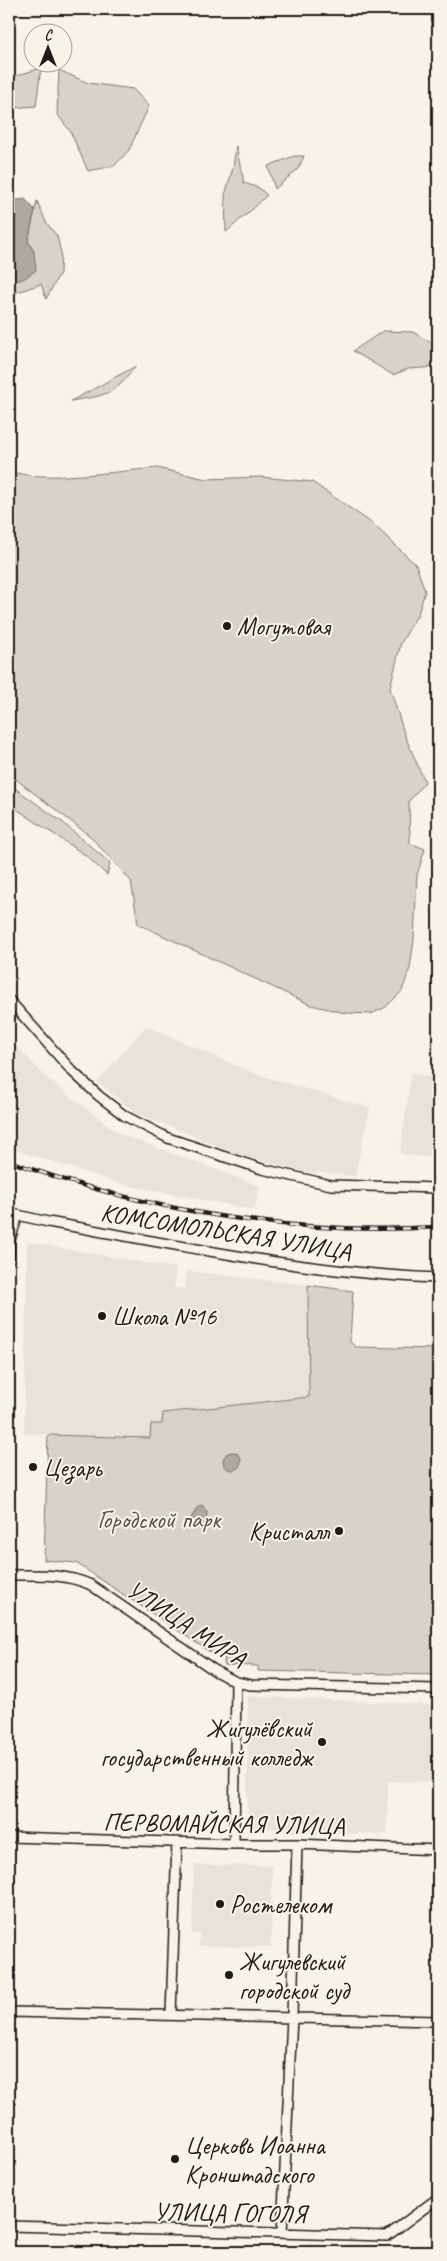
<svg xmlns="http://www.w3.org/2000/svg" width="447" height="2261" font-family="Caveat,sans-serif">
  <style>
    .built { fill: #e6e3d9 }
    .green { fill: #d7d3cb; stroke: #7a7874 }
    .water { fill: #aca9a2; stroke: #72716c }
    .lines { fill: none; stroke-linecap: round; stroke-linejoin: round }
    .minor-casing { stroke: #1c1c1c; stroke-width: 12 }
    .minor { stroke: #f7f3e8; stroke-width: 9 }
    .rail-casing { stroke: #1c1c1c; stroke-width: 4.5 }
    .rail { stroke: #f7f3e8; stroke-width: 2.5; stroke-dasharray: 8; stroke-linecap: butt }
    .poi-dot { fill: #1c1c1c; stroke: #f7f3e8; stroke-width: 2 }
    .labels { text-anchor: middle; stroke-width: 4; stroke-linejoin: round; paint-order: stroke }
    .poi-label { font-size: 25px; fill: #1c1c1c; stroke: #f7f3e8; text-anchor: start }
    .street-label { font-size: 25px; fill: #1c1c1c; stroke: #f7f3e8 }
    .park-label { font-size: 25px; fill: #545351; stroke: #f7f3e8 }
  </style>
  <rect width="100%" height="100%" fill="#f7f3e8"/>
  <filter id="ink" filterUnits="userSpaceOnUse"><feTurbulence type="fractalNoise" baseFrequency=".02" numOctaves="2"/><feDisplacementMap in="SourceGraphic" scale="10" xChannelSelector="R" yChannelSelector="G"/><feConvolveMatrix kernelMatrix="1 2 1 2 8 2 1 2 1" color-interpolation-filters="sRGB"/></filter>
  <g filter="url(#ink)">
    <path class="built" d="M146,1026l110,48 114,34 -15,68 -54,-5 -64,-17 -101,-41 -39,-31z
      M9,1038l41,43 70,53 140,52 -6,24 -132,-26 -113,-36z
      M411,1073l27,5v81l-38,-5z
      M27,1242l149,26 -2,20 11,1 2,-18 121,14 2,112 -146,16 -1,11 -13,14 -126,-4z
      M248,1696l190,9v77l-50,-1 -1,53 -102,-2 -1,-3 -37,-1z
      M194,1865l78,1 -1,81 -72,-1 1,-12h-8z"/>
    <path class="green" d="M41,68l-5,38 -25,2 -2,8v-38z
      M59,70l29,13 45,6 16,17 -20,44 -15,16 -26,5 -18,-40 -13,-17z
      M236,146l8,37 15,5 8,7 -12,12 -29,25 -1,-37 8,-27z
      M294,156h10l-6,13 -23,20 -7,-23z
      M37,201l9,21 11,14 4,17 -1,20 -14,26 -5,-15 -32,11v-13l2,1 23,-31 -6,-11z
      M383,331l30,1 25,15v20l-30,2 -15,6 -40,-24z
      M136,366c-22,30 -30,29 -65,35z
      M157,468l49,11 55,-2 51,5 61,42 43,41 9,26 -7,23 -17,29 -11,45 15,48 20,46 -16,19 1,42 15,6 -8,26 -3,65 -4,28 -8,23 -16,16 -15,7 -26,-1 -34,-8 -173,-81 -7,-43 -41,-45 -81,-62v-303c35,12 109,0 148,-3z
      M9,784l52,37 49,42 -3,12 -22,-20 -76,-51z
      M308,1285l45,6 -3,51 6,5 81,2 1,326 -180,-4v-5l-34,-1 1,-12 -15,-1 -134,-89 -32,-3 4,-125 102,3 1,-14h11l1,-11 146,-16z"/>
    <path class="water" d="M25,199l10,11 -7,31 6,11 2,18 -11,8 -14,5 -2,-1v-81z
      M223 1461a9 9 0 1 1 18 0a9 9 0 1 1-18 0Z
      M202,1505l5,7 -1,9 -5,6 -6,2 -4,-5v-6l7,-11z"/>
    <g class="lines">
      <defs>
        <path id="minor" d="M9,1000l63,71 27,25 26,20 43,22 94,31 69,16 107,3
          M9,1213l39,9c129,23 259,51 390,56
          M9,1260v-17l9,-28
          M9,1575c29,0 56,-2 82,10l126,87 19,10 15,3 187,4
          M9,1837l225,7h63l141,6
          M234,1844l2,-162
          M9,2012l429,9
          M171,2015l6,-173
          M9,2226l378,10 51,-38
          M282,2233l10,-216 5,-173"/>
      </defs>
      <use href="#minor" class="minor-casing"/>
      <use href="#minor" class="minor"/>
      <defs>
        <path id="rail" d="M9,1161c136,50 285,75 429,66"/>
      </defs>
      <use href="#rail" class="rail-casing"/>
      <use href="#rail" class="rail"/>
    </g>
  </g>
  <g class="poi-dot">
    <circle cx="227" cy="626" r="5"/>
    <circle cx="102" cy="1316" r="5"/>
    <circle cx="33" cy="1467" r="5"/>
    <circle cx="339" cy="1531" r="5"/>
    <circle cx="322" cy="1742" r="5"/>
    <circle cx="220" cy="1904" r="5"/>
    <circle cx="229" cy="1975" r="5"/>
    <circle cx="175" cy="2159" r="5"/>
  </g>
  <g class="labels">
    <g class="poi-label">
      <text x="237" y="635">Могутовая</text>
      <text x="112" y="1325">Школа №16</text>
      <text x="43" y="1476">Цезарь</text>
      <text x="329" y="1540" text-anchor="end">Кристалл</text>
      <text x="312" y="1737" text-anchor="end">Жигулёвский<tspan x="312" dy="29">государственный колледж</tspan></text>
      <text x="230" y="1913">Ростелеком</text>
      <text x="239" y="1970">Жигулевский<tspan x="239" dy="29">городской суд</tspan></text>
      <text x="185" y="2154">Церковь Иоанна<tspan x="185" dy="29">Кронштадского</tspan></text>
    </g>
    <g class="street-label">
      <text transform="translate(226 1231) rotate(9)" y="9">КОМСОМОЛЬСКАЯ УЛИЦА</text>
      <text transform="translate(187 1623) rotate(33)" y="9">УЛИЦА МИРА</text>
      <text transform="translate(224 1823) rotate(1)" y="9">ПЕРВОМАЙСКАЯ УЛИЦА</text>
      <text transform="translate(230 2212) rotate(1)" y="9">УЛИЦА ГОГОЛЯ</text>
    </g>
    <g class="park-label">
      <text x="159" y="1528">Городской парк</text>
    </g>
  </g>
  <rect width="447" height="2261" fill="none" stroke="#f7f3e8" stroke-width="30"/>
  <rect x="15" y="15" width="417" height="2231" fill="none" stroke="#1c1c1c" stroke-width="2" filter="url(#ink)"/>
  <g transform="translate(48 48)"><circle r="24" fill="#f7f3e8" stroke="#9f9d96"/>
  <path d="M0-4L9 19L0 12L-9 19Z" fill="#1c1c1c"/>
  <text y="-8" font-size="14" font-weight="bold" text-anchor="middle" fill="#1c1c1c">С</text>
  </g>
</svg>
